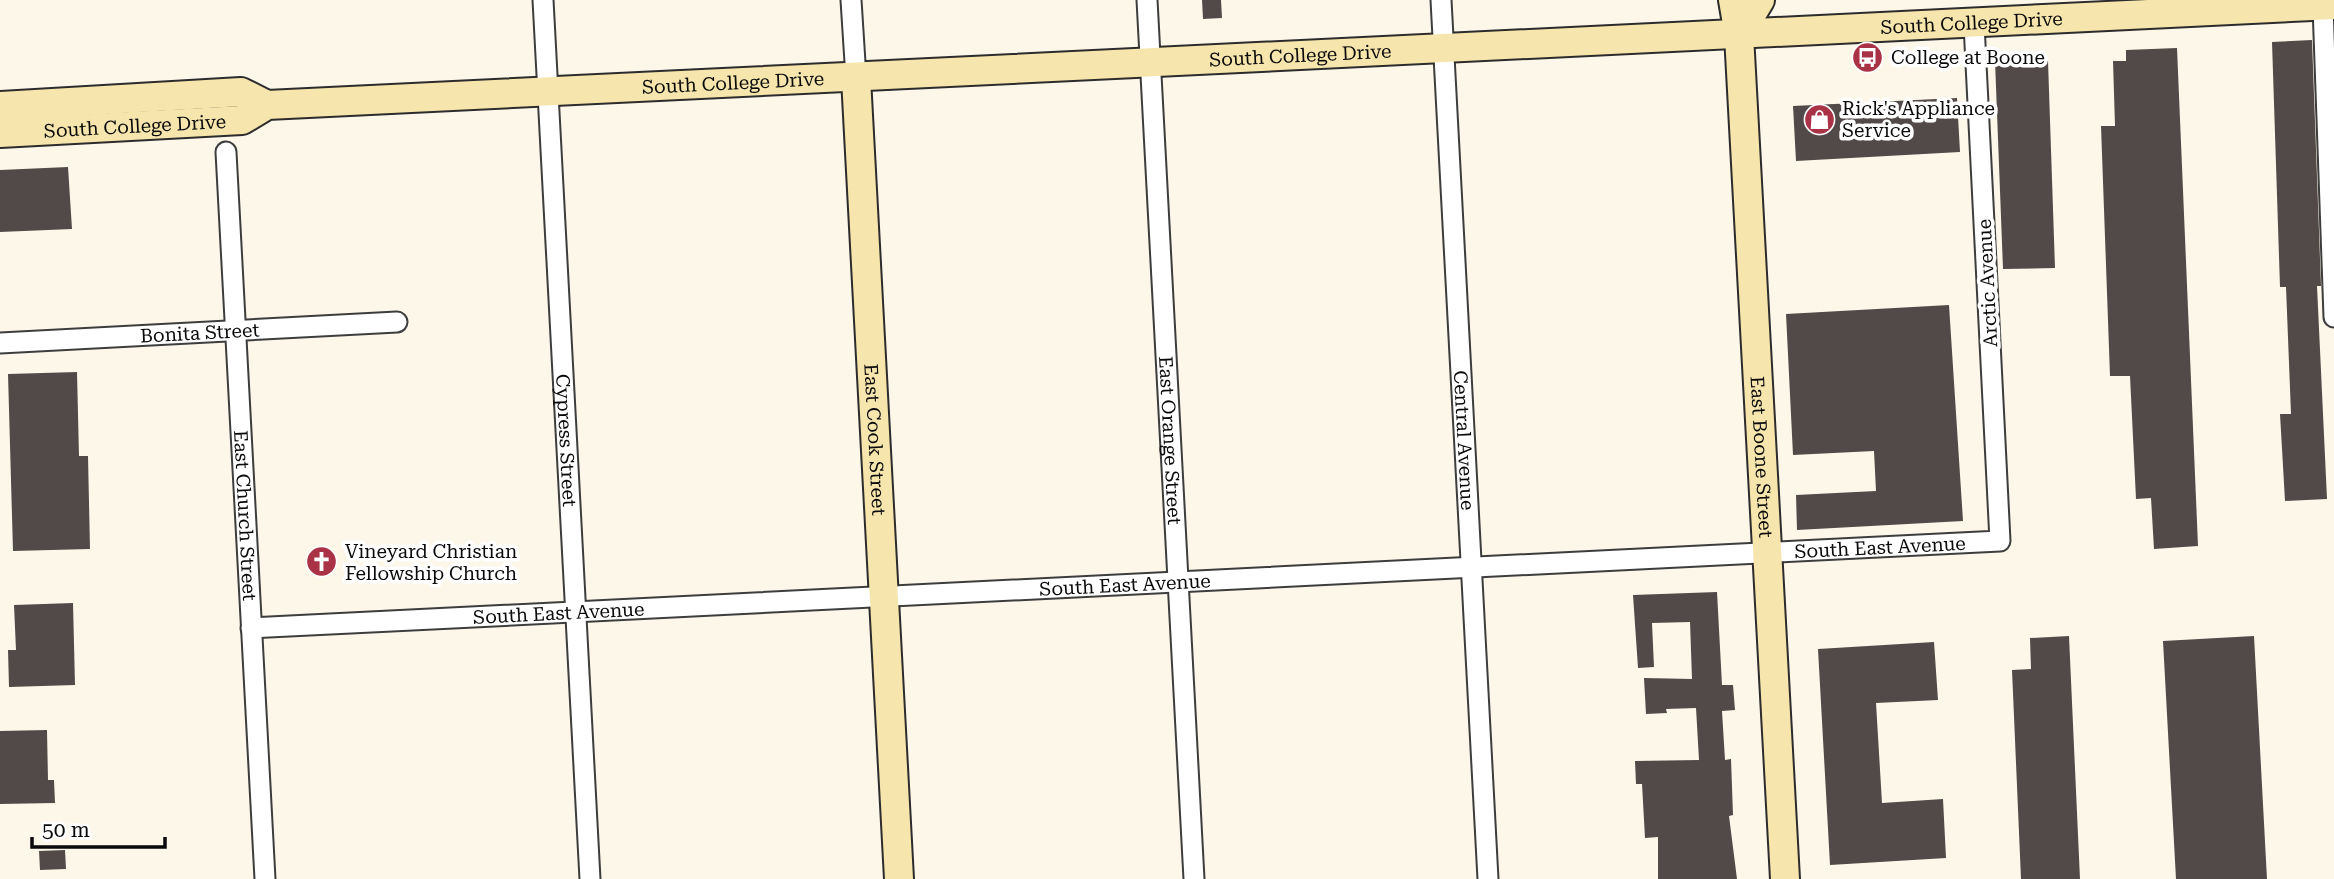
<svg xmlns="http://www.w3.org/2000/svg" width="2334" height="879" font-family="'Roboto Serif',serif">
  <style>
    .building { fill: #514a48 }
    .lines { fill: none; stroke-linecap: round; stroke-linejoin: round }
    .street-casing { stroke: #3d3d3d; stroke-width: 23 }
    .secondary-casing { stroke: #2c2c2c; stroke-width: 32 }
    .street { stroke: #fff; stroke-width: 19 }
    .secondary { stroke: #f6e5ac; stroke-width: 28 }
    .labels { text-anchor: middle; stroke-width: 7; stroke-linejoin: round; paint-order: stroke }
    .street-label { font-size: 19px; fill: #0a0a0a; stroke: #fff }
    .poi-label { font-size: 19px; fill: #0a0a0a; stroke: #fff; text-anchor: start }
  </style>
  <rect width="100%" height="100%" fill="#fdf7ea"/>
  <path class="building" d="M1202,0h19l1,18 -19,1z
    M2312,40l9,246h-4l10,213 -42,2 -5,-87h11l-5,-127h-6l-8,-245z
    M2177,48l21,498 -44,3 -3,-51 -15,1 -6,-123h-20l-9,-250h14l-2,-65h13v-11z
    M1995,61h53l7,207 -52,1z
    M1957,98l3,54 -164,9 -3,-55z
    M68,167l4,62 -72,3v-62z
    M1949,305l14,216 -166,9 -1,-35 80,-4 -2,-40 -81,4 -7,-141z
    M77,372l2,84h9l2,93 -77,2 -5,-177z
    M1717,592l5,93h11l2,25 -13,1 3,49 6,-1 2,56 -4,1 8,63h-79v-42l-13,1 -3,-54h-6l-1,-23 64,-1 -3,-52 -30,1 1,4 -21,1 -2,-36 48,1 -2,-57 -38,1 2,44 -16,1 -5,-73z
    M73,603l2,82 -66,2 -1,-37h8l-2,-45z
    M2069,636l11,243h-59l-9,-209 19,-1 -1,-31z
    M2254,636l13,243h-91l-13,-238z
    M1934,642l4,58 -62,3 6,100 61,-4 3,59 -116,7 -12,-216z
    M47,730l1,50h6l1,23 -55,1v-73z
    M65,850l1,19 -26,1 -1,-19z"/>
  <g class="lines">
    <defs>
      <g id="street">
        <path id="s1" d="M543,0l47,879"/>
        <path d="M851,0l5,78"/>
        <path id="s2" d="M1147,0l47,879"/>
        <path id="s3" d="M1441,0l47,879"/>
        <path d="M2323,6l11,311"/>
        <path id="s4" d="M226,152l39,727"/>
        <path id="s5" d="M0,343l397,-21"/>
        <path id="s6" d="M251,628l1749,-87 -26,-517"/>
      </g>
      <g id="secondary">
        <path id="s7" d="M1733,0l6,35 46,844"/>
        <path d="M1739,35l21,-35"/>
        <path id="s8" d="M856,78l43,801"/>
        <path d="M0,106l241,-14 26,13"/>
        <path id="s9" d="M0,133l242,-13 25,-15 2067,-100"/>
      </g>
    </defs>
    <use href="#street" class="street-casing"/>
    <use href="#secondary" class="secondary-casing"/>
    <use href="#street" class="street"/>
    <use href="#secondary" class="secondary"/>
  </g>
  <defs>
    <symbol id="bus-disc" viewBox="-11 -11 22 22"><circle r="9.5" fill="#aa3246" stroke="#fff"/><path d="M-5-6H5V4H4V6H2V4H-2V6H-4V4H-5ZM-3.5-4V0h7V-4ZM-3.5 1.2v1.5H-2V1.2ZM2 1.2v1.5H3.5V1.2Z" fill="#fff"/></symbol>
    <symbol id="shop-disc" viewBox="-11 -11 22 22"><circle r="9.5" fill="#aa3246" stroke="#fff"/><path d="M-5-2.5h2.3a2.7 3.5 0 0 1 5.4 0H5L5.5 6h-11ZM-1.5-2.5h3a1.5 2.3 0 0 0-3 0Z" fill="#fff"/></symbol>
    <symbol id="church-disc" viewBox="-11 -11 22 22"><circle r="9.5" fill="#aa3246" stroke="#fff"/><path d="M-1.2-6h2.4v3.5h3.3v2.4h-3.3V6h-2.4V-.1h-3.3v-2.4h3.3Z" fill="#fff"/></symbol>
  </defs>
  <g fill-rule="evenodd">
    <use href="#bus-disc" x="1850" y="40" width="35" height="35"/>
    <use href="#shop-disc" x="1802" y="102" width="35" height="35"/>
    <use href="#church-disc" x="304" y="544" width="35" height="35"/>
  </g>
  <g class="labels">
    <g class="street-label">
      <text dy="7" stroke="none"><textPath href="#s9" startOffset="1978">South College Drive</textPath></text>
      <text dy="7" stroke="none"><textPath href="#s9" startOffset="1306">South College Drive</textPath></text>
      <text dy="7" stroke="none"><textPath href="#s9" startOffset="738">South College Drive</textPath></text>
      <text dy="7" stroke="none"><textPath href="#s9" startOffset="135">South College Drive</textPath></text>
      <text transform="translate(1987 283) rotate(-93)" y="7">Arctic Avenue</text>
      <text dy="7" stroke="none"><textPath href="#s5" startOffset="200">Bonita Street</textPath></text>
      <text dy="7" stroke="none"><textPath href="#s1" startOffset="441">Cypress Street</textPath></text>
      <text dy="7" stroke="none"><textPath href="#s8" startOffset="362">East Cook Street</textPath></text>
      <text dy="7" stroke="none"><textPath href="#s2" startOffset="441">East Orange Street</textPath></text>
      <text dy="7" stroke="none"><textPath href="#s3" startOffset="441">Central Avenue</textPath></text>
      <text dy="7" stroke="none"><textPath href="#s7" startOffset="458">East Boone Street</textPath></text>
      <text dy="7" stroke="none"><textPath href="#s4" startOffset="364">East Church Street</textPath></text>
      <text dy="7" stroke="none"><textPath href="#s6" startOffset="1631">South East Avenue</textPath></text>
      <text dy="7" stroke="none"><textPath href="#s6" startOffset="875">South East Avenue</textPath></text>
      <text dy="7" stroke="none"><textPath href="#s6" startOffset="308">South East Avenue</textPath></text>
    </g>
    <g class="poi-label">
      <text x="1891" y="64">College at Boone</text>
      <text x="1842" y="115">Rick's Appliance<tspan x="1842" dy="22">Service</tspan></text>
      <text x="345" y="558">Vineyard Christian<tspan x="345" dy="22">Fellowship Church</tspan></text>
    </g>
  </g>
  <path d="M32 837v10h133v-10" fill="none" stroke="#0a0a0a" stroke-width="3.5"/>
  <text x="42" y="837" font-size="21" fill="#0a0a0a" stroke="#ffffff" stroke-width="5" paint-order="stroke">50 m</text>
</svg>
